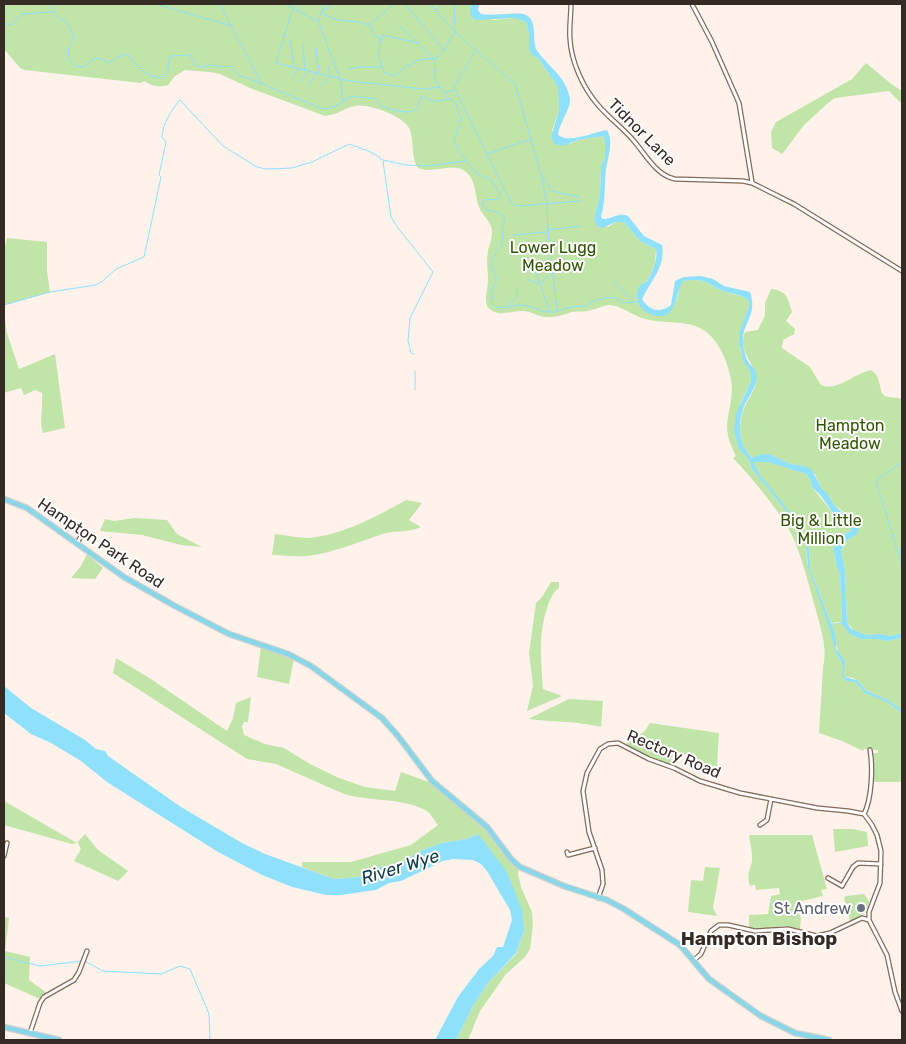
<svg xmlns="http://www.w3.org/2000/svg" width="906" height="1044" viewBox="0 0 906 1044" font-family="Rubik,sans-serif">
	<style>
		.green { fill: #c1e4a8 }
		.water { fill: #8fe0fb; fill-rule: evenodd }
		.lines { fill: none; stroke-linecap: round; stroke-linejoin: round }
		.stream { stroke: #8fe0fb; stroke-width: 1 }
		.minor-casing { stroke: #836a5b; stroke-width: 5.5 }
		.major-casing { stroke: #d3d0cf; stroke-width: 7 }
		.minor { stroke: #fff; stroke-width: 3 }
		.major { stroke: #88d7e9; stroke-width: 4.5 }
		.worship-dot { fill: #6b7280; stroke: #fff; stroke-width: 2 }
		.labels { text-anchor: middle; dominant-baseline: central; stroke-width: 4; stroke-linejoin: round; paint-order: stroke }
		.street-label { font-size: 16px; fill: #352a24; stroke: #fff }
		.park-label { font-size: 16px; fill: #315503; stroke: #fff }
		.worship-label { font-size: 16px; fill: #5b616d; stroke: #fff; text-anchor: end }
		.water-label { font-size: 18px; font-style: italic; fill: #0b3d4b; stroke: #fff }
		.quarter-label { font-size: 19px; font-weight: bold; fill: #352a24; stroke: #fff }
	</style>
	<rect width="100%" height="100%" fill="#fef2eb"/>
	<!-- green -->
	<path class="green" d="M4 4H471L470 12 493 20 514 18 526 22 529 34V49L532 55 538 58 558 87 559 110 552 131 570 144 578 140 603 136 605 142V157L601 166 600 196 594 219 608 227 616 222H624L640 241 656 249 655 263 649 278 640 287 638 302 654 315 665 314 677 300 680 285 683 281C705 277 708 285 726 292 734 295 743 295 749 301V306L743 323 740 349 750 371 751 381 740 404 739 449 749 460 752 469 791 517 795 528 806 546 807 562 831 630 835 650 843 666V678L848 681 850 680 856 683 862 690 887 702 902 713V782H871L872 753H878V750L864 749 863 751 842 741 819 733 823 667C828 647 820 626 815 607 809 586 804 565 796 544 786 518 753 479 733 458L736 456C720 425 730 420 732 390 732 376 726 359 719 347 701 315 673 326 645 319 633 316 621 305 609 305 601 306 595 310 587 311 582 312 577 311 572 312 565 314 558 317 550 317 540 318 533 312 524 311 514 310 500 317 491 310 481 303 489 288 488 278 488 270 486 261 488 252 489 244 493 238 492 230 490 220 482 215 479 207 475 196 476 180 466 172 453 161 433 175 418 168 411 159 414 141 410 130 406 117 368 103 355 106 344 108 337 115 325 116L250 88 220 74 209 72 185 70 175 76 168 85C159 88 152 86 144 81L141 83 25 70 20 68 4 49Z
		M866 63 890 83 902 91V104L889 91 835 98 828 103 804 125 783 153 782 154 772 148 771 132 776 122 852 79Z
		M7 238 47 242V271L50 292 4 305V250Z
		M771 289C787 290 788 299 792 312L786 321 795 329 794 334 783 340 782 348 810 367 821 385C838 392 854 373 871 370 883 377 877 391 885 396 890 398 897 397 902 399V633L892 636 879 634 865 635 854 631 847 622 845 570 841 551 845 542 857 534 856 521 834 505 830 498 822 489 815 474 805 466 791 464 769 454 752 458C738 445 737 421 746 404 750 396 756 389 756 379 756 362 737 354 745 332L758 330 765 315V303Z
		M4 313 7 333 19 369 55 354 65 428 43 433C39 425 43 405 42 393L35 390 24 395 21 388 4 393Z
		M753 462H769L806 474 810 479 812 487 835 516 845 521 850 526 851 531 845 534 837 544 834 555 840 575 842 622H836L831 624 810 568C809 561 810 555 809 549 807 544 795 519 791 515 780 499 757 481 753 462Z
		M406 500 422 503 409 520 421 527C409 533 396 530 383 534 358 542 333 553 307 556 295 557 284 555 272 555L275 534C286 535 298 538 309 538 343 535 377 516 406 500Z
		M134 518 167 520 177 534 202 547 181 545 142 535 100 531 105 519 114 521Z
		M87 554 103 568 95 579 71 578 81 566Z
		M551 582H559V588C552 593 550 600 547 608 538 636 541 660 543 689L562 696 527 711 533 686 529 653 536 603 542 597Z
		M836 623 843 624 851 635 861 639H878L886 641 902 638V710L888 700 867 691 861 684 854 678 844 677 843 674 845 666C838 653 834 640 832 625Z
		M261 647 294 659 289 684 257 677Z
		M116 658 151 679 227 731 233 718 236 703 251 697 248 722H244L242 726 244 735 265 744 284 748 310 764 339 778 365 787 395 791 401 772 429 782 486 827 519 870 518 874 521 887 532 912 533 926 530 949 525 957 506 974 480 1011 468 1040H456L473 1006 487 984 516 954 524 931 477 834 466 839 442 843 423 850 403 862 371 869 360 877 334 879 302 867V862H351L411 845 438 825C434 820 430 812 425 810 401 797 370 802 344 794L276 764 247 759 113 673Z
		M569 699 603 701 601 727C577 721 553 722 528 719Z
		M650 723 719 733 717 767 710 766 674 750 670 764 651 758 627 746V742L644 732Z
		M4 801 77 843 85 834 98 850 128 871 118 881 74 861 81 849 78 843 72 844 4 825Z
		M833 829H853L867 832 868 846 835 852Z
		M749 835H812L827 889 821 890 823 896 798 902 797 909 801 918 800 929 784 926 759 929 749 928V915L768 914 771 896 780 894 779 888 756 890 755 885 750 886C746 874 750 871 752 861 753 853 750 843 749 835Z
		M705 867 720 868 713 908 717 916 688 912 691 880 703 881Z
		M864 894 869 901 868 910 859 918 850 921 844 898 846 896Z
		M4 917 9 918 5 951 30 957 29 980 47 993 40 999 4 983Z"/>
	<!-- water -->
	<path class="water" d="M471 4H479L478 10 481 14C492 16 517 12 524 14 540 19 530 42 538 52 549 67 567 78 570 99 571 109 559 123 558 135 570 144 593 132 607 130 614 142 608 156 606 169 604 185 606 200 601 216L602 219C613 220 616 212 628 216L644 236 662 245C666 267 651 280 642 299 649 310 659 314 671 305L675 281 684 277 701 276 713 279 724 286 750 292C758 315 743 321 743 340 743 347 745 358 749 363 751 365 755 369 756 372 759 383 750 395 745 404 737 421 738 445 752 458L762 454H769L791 464 805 466 812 470 822 489 827 493 834 505 843 513 851 517 857 524 859 529 857 534 845 542 841 551 845 570 847 622 851 629 866 635 879 634 892 636 902 633V638L886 641 878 639H861L851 635 842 624 836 623 832 625 836 640V648C839 653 844 657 845 664 845 669 843 673 844 677L857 680 867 691 888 700 902 710V713L887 702 865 693 856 683 850 681 848 682 842 677 843 666 835 650 830 630 808 566 806 546 795 528 791 517 752 469 749 460 739 449 734 431 736 414 751 381 750 371 743 360 739 342 740 331 749 306V301C742 295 734 294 726 292 707 285 707 277 683 281 675 292 678 325 650 314 640 310 632 296 640 286 643 283 647 282 649 278 653 270 658 258 656 249L640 241 624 222H616L602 228 597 226 594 219 600 195 601 166 605 157V142L603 136 578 140 563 146 555 144 551 137 559 110 558 87 538 58 532 55 529 49V34L526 22 514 18 476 20 472 17 470 12ZM753 462H768L806 474 810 479 812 487 821 496 835 516 845 521 850 526 851 531 840 537 833 549 837 567 840 575 842 622 831 624 810 568 809 548 793 516 760 475Z
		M4 686 31 708 85 740 96 749 105 751 108 756 181 807 242 843 265 854 334 879 360 877 371 869 403 862 423 850 442 843 466 839 478 834 507 872 522 910 524 931 516 953 487 984 473 1006 456 1040H435L458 997 479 969 493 956 497 947H503L512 920 510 910 487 871 481 864 473 860 453 859 443 861 401 881 389 883 376 890 341 895H326L292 887 262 875 218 852 107 782 81 761 51 743 31 734 4 713Z"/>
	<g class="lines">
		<!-- stream -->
		<path class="stream" d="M49 4 59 18 67 22 74 38C72 42 70 45 69 49 66 60 74 69 85 66 89 64 91 60 95 58L102 59 108 63 118 57 127 54C138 65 143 76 161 78L168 71 169 58 172 56 190 55 196 65 200 67 213 65 222 67 231 66 238 75 250 79 323 109C339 108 341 100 352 97 355 96 373 98 375 99 379 101 378 102 381 105 387 109 409 115 415 110 420 107 418 100 422 96L434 102 448 99 453 100 456 104 461 119 454 141 458 150 477 174 491 180 500 194C499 203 491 198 485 200L482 204 483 207C490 213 500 210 505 219L503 227 502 245 495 254 491 264 496 276V282L491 291 493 299 491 303C499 312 511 305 521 305 532 305 541 313 552 312 558 312 565 308 571 307 577 306 582 306 587 306L591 302 608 297 615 298 624 303 639 302
			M156 4 232 26
			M220 4 261 83
			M285 4 291 7
			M290 4 293 8 276 63 349 81 424 89 441 87
			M299 4V10
			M321 4 323 9 318 21 340 79 343 102
			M334 4 321 12C340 26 356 17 372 27L373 35 381 39
			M405 4 443 49
			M454 4 455 32 515 84 541 174 547 204 548 232 557 310
			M294 9 317 21
			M436 10 443 4
			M4 23 11 25 23 14 53 12
			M370 24 394 4
			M400 26 434 59C437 65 434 69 434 75 435 83 444 91 448 98
			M290 40 294 67
			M419 43 382 35 378 55 384 72 395 76 404 68 419 60 437 58 444 50 455 32 430 4
			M303 44 305 70
			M316 49 319 73
			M328 66 331 75
			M348 69 359 67H382
			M292 78 299 69
			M300 81 309 71
			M309 84 317 73
			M321 86 329 77
			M454 87 511 203 517 206 581 201
			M445 92 452 91 475 51
			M487 154 531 139
			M383 161 391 217 398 228 433 272 410 318 408 341 411 353 414 354
			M542 175 552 191 579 197
			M548 230 580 226
			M513 235 547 232
			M543 264 535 270 550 312
			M529 280 540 284 547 276
			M614 281 634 302
			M4 305 50 292 96 285 103 281 116 269 144 257 161 177 159 175 166 142 162 137C162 125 172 109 180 100L223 146 257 167 266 169 292 168 312 162 349 144 371 152 383 160 406 165 426 166 465 161
			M508 305 517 297 518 288
			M415 390V371
			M902 462 876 481 902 566
			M899 555 902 548
			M4 957 40 966 82 961
			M86 962 103 971 161 974 180 966 190 969 209 1014 210 1040"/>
		<defs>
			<path id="minor" d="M571 4C571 15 569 27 570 39 571 61 583 88 598 105 609 118 623 128 634 141 645 154 657 176 675 179L743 181 752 183 794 204 902 271
				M692 4 712 42 739 103 752 182
				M78 530 83 533
				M77 543 85 530
				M864 814 872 825 877 835 881 851 880 883 869 912V920L887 955 895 992 902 1011
				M864 814C872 799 873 767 870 750
				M760 825 767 820 771 799
				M567 852 568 855 595 848
				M4 856 7 843
				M828 878 842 886 853 867 858 863 881 864
				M598 898 603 884 602 870 589 832 583 791 587 773 600 749 608 744 618 743 649 759 674 768 700 781 740 793 817 808 848 811 864 814
				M694 960 701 954 711 931 719 925H728L755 931 788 929 817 936 830 933 862 918 869 920
				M30 1033 40 1003 44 997 74 980 79 972 87 951"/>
			<path id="major" d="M4 499 27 508 124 577 175 606 229 634 288 654 311 666 382 718 398 736 432 781 487 827 511 859 520 867 564 886 607 900 624 909 680 945 709 979 761 1016 795 1033 829 1040
				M4 1027 59 1040"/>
		</defs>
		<!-- minor casing -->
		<use href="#minor" class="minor-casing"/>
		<!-- major casing -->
		<use href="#major" class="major-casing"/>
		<!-- minor -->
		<use href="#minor" class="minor"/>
		<!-- major -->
		<use href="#major" class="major"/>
	</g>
	<!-- markers -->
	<circle class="worship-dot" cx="861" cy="908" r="5"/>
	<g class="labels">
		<!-- street labels -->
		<g class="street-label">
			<text transform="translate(642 132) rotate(45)">Tidnor Lane</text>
			<text transform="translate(101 543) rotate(34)">Hampton Park Road</text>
			<text transform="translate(674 754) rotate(23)">Rectory Road</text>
		</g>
		<!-- park labels -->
		<g class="park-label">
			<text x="553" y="247">Lower Lugg<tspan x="553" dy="18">Meadow</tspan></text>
			<text x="850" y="425">Hampton<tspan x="850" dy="18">Meadow</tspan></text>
			<text x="821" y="520">Big &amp; Little<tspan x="821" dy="18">Million</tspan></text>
		</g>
		<!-- worship labels -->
		<g class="worship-label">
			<text x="851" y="908">St Andrew</text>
		</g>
		<!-- water labels -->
		<g class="water-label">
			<text transform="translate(400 867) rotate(-17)">River Wye</text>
		</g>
		<!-- quarter labels -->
		<g class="quarter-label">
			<text x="759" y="938">Hampton Bishop</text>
		</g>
	</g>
	<!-- border -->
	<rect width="906" height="1044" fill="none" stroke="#352a24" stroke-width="10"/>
</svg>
